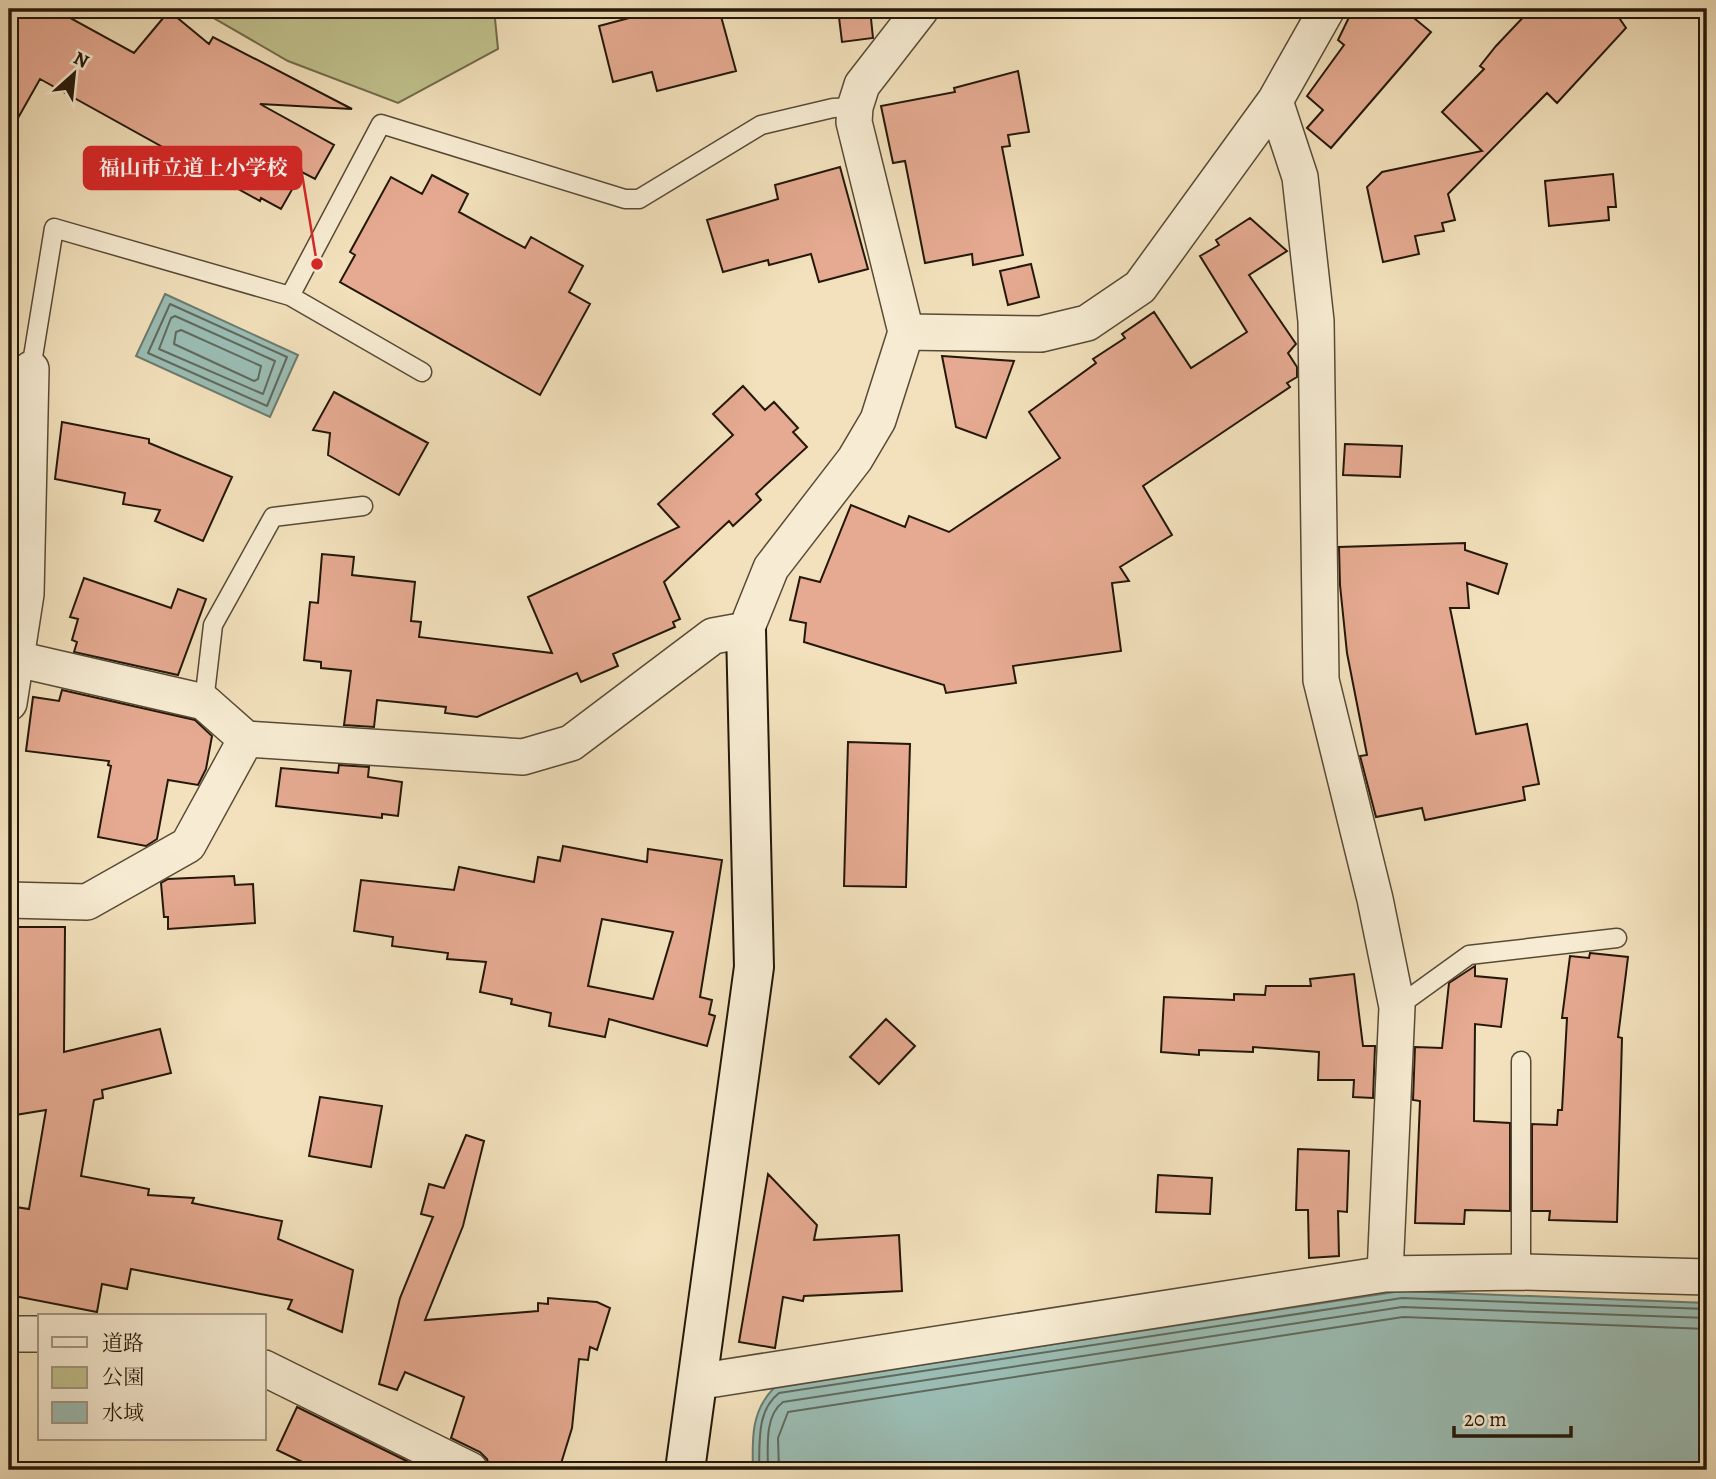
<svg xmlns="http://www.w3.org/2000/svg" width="1716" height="1479" viewBox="0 0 1716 1479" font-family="Alegreya,'Noto Serif JP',serif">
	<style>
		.green { fill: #c0c18d; stroke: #726c4b; stroke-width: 2 }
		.water { fill: #9bbdb4; stroke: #6b7b70; stroke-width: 2 }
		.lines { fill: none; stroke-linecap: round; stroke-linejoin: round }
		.shore { stroke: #606a5e; stroke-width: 2 }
		.building { fill: #e5aa91; stroke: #241809; stroke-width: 2; fill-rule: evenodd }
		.lane-casing { stroke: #584a36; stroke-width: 21 }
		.street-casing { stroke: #584a36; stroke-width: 38 }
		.secondary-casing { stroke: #241809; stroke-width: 42 }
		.lane { stroke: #f7ecd3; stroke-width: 18 }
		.street { stroke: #f7ecd3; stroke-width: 35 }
		.secondary { stroke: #f7ecd3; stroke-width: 38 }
		.leader { fill: none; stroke: #d62828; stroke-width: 2.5 }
		.callout-dot { fill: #d62828; stroke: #f7ecd3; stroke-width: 2.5 }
		.callout { fill: #d62828; stroke: #d62828; stroke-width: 2.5 }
		.callout-label { font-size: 21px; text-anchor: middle; font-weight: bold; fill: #fff }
	</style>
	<rect width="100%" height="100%" fill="#f2e1bc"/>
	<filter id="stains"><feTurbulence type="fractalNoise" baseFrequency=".00286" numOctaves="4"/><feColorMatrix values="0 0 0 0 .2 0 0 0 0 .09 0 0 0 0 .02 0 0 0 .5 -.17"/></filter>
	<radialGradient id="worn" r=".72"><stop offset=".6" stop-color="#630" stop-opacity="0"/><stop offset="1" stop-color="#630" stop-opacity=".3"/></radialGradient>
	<!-- green -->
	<path class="green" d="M198 9H494L498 49 398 103 288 61Z"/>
	<!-- water -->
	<path class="water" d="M165 294 298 355 270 417 136 356Z
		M1401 1291 1707 1303V1470H753C752 1439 751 1410 775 1387Z"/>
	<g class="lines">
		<!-- shore -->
		<path class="shore" d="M170 304 287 357 267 406 148 353Z
			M175 316 275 361 263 394 159 349 171 318Z
			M181 330 261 366 258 379 254 381 174 344 176 332Z
			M759 1470C760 1443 756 1411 779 1393L1402 1298 1707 1309
			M768 1470C768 1448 764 1416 783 1402L1402 1307 1707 1318
			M779 1470 778 1438 788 1412 1403 1317 1707 1329"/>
	</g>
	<!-- building -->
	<path class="building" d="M9 9H54L134 53 169 11 209 44 213 37 352 109 260 104 334 145 315 179 302 172 281 209 261 198 260 201 40 79 9 134Z
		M663 9H719L736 71 657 91 652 72 613 82 599 26Z
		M838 9H870L873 38 842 42Z
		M1353 9H1403L1431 32 1331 148 1307 128 1323 110 1307 96 1344 45 1338 40Z
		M1531 9H1613L1626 28 1557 103 1547 93 1448 194 1455 220 1442 223 1444 231 1415 236 1419 254 1383 262 1367 187 1382 172 1482 151 1442 112 1484 69 1480 66 1496 46Z
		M1018 71 1029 132 1008 135 1010 146 1002 147 1023 255 973 265 972 254 925 263 905 161 893 163 881 106 955 92 954 88Z
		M840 167 868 269 819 282 811 254 769 265 768 260 723 272 707 220 778 199 775 185Z
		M1613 174 1616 207H1608L1609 220 1549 226 1545 181Z
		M432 175 468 194 459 212 525 248 531 237 583 266 569 292 590 304 540 395 340 282 355 255 350 252 391 177 422 194Z
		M1250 218 1287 251 1249 275 1296 344 1288 353 1297 367V377L1287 383 1290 387 1143 486 1172 535 1120 567 1129 581 1112 583 1121 651 1013 666 1016 683 946 693 944 685 804 642 806 623 790 620 800 577 820 582 851 505 905 527 909 516 949 532 1060 458 1029 412 1096 363 1093 359 1125 338 1122 334 1154 312 1191 368 1247 332 1200 256 1219 245 1216 240Z
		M1031 264 1039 297 1008 305 1000 271Z
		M942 356 1014 361 986 438 956 427Z
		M743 386 765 410 774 402 798 428 793 432 807 447 756 494 761 500 733 526 729 521 664 582 680 619 673 622 675 627 613 654 618 666 581 682 577 673 477 717 445 713 446 707 377 700 374 727 344 725 351 671 321 668V662L304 660 310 602 318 603 322 554 354 557 352 575 415 582 411 621 421 622 419 637 552 653 528 597 679 527 658 504 733 435 713 414Z
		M334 392 428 443 399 495 328 455 330 433 313 430Z
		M62 422 149 439V443L232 477 203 541 155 521 160 510 123 504 125 493 55 479Z
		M1345 444 1402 446 1400 477 1343 475Z
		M1465 543V550L1507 564 1498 594 1467 583 1469 608H1450L1476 734 1527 724 1539 784 1523 787 1525 800 1425 820 1422 808 1376 817 1360 756 1367 755 1347 653 1340 585 1339 547Z
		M84 578 171 608 178 589 206 599 178 675 74 652 77 642 72 640 78 619 70 617Z
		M62 690 195 720 212 736 206 769 198 785 168 780 157 839 146 846 98 837 111 766 108 765 109 761 26 751 33 697 59 701Z
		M848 742 910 744 906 887 844 886Z
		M339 765 369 767 368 777 402 782 398 816 382 814V818L276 806 281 768 338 773Z
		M563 846 647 862 648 849 722 860 700 997 712 1000 709 1014 715 1016 707 1046 609 1019 605 1037 549 1026 551 1013 511 1004 512 999 480 992 486 962 447 959 448 953 392 946 393 937 354 931 361 880 454 890 459 867 534 882 538 857 560 861ZM602 919 673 932 653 999 588 986Z
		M234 876 235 885 253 884 255 923 168 929V917H164L161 883 168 879Z
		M9 927H65L64 1052 160 1029 171 1073 102 1090 103 1098 94 1100 81 1176 149 1189 148 1195 194 1198 192 1203 282 1221 278 1239 353 1270 342 1332 288 1309 292 1300 131 1269 127 1289 102 1284 97 1312 9 1295V1206L29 1209 46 1110 9 1116Z
		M1590 953 1628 957 1618 1037 1622 1038 1617 1222 1549 1220 1550 1211H1532V1124L1557 1125 1558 1110H1562L1567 1018H1562L1570 956 1589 958Z
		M1475 966V976L1507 979 1501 1027 1475 1024 1474 1121 1510 1123V1211L1465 1210 1464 1224 1415 1223 1420 1101 1413 1100 1415 1047 1442 1048 1449 983Z
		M1354 974 1363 1046H1375L1373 1098 1353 1097 1354 1080H1318L1319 1052 1253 1047V1052L1199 1050V1055L1161 1052 1164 997 1234 1000V994L1265 995 1266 986H1311L1310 979Z
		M886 1019 915 1046 879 1084 850 1057Z
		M320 1097 382 1106 371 1167 309 1156Z
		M466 1135 484 1141 463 1226 425 1320 538 1311V1303L548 1304V1298L597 1302 610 1308 597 1350 590 1347 588 1360 579 1359 572 1428 559 1470H490L487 1459 480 1452 451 1438 464 1397 405 1372 397 1390 379 1384 400 1298 433 1217 421 1214 429 1184 444 1188Z
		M1298 1149 1349 1151 1347 1212 1338 1211 1339 1256 1309 1258 1308 1210H1296Z
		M768 1174 817 1225 814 1240 899 1235 902 1291 804 1296 803 1301 783 1297 775 1348 739 1342Z
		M1158 1175 1212 1178 1210 1214 1156 1212Z
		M297 1407 425 1470H319L277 1450Z"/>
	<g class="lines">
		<defs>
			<path id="lane" d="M290 296 381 124 625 199H639L761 125 833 108 855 107
				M31 369 54 228 290 296 422 372
				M204 702 213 625 273 517 363 506
				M1397 1007 1469 955 1617 938
				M1521 1272V1061"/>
			<path id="street" d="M1275 101 1300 177 1316 321 1321 680 1375 899 1397 1007 1385 1274
				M906 332 1041 334 1087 323 1140 287 1275 101 1327 9
				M17 659 204 702 246 739
				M9 703 26 594 31 369
				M9 900 87 902 188 845 246 739 523 757 571 743 713 636 746 630 771 568 855 459 878 420 906 332 854 122 855 107 862 85 921 9
				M9 1334H40
				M264 1368 470 1470
				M696 1382 1385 1274 1521 1272 1707 1277"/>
			<path id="secondary" d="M685 1470 754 967 746 630"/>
		</defs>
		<!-- lane casing -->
		<use href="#lane" class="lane-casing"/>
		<!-- street casing -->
		<use href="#street" class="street-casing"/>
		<!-- secondary casing -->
		<use href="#secondary" class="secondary-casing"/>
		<!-- lane -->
		<use href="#lane" class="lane"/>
		<!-- street -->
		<use href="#street" class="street"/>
		<!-- secondary -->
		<use href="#secondary" class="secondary"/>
	</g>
	<!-- callouts -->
	<path class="leader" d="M317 264L301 168"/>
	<circle class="callout-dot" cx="317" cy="264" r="7"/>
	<rect class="callout" x="84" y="147" width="217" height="42" rx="7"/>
	<g class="callout-label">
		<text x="193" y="175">福山市立道上小学校</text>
	</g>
	<!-- margin -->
	<rect width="1716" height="1479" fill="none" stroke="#f2e1bc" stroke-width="35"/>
	<rect x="10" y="10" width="1695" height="1458" fill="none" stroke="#241809" stroke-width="3.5"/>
	<rect x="18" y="18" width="1681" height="1444" fill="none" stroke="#241809" stroke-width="2"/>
	<!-- legend -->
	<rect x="38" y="1314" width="228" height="126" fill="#f7ecd3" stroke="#a39782" stroke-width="2"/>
	<rect x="52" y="1337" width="35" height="10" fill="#f7ecd3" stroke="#a39782" stroke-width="2"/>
	<text x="102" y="1350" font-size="21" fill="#241809">道路</text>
	<rect x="52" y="1367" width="35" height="21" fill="#c0c18d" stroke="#a39782" stroke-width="2"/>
	<text x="102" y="1384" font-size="21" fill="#241809">公園</text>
	<rect x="52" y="1402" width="35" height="21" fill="#9bbdb4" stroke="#a39782" stroke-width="2"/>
	<text x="102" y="1420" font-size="21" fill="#241809">水域</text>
	<!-- north arrow -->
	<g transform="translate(74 74) rotate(27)" stroke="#f7ecd3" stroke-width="5" paint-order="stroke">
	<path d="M0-5L12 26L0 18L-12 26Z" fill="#241809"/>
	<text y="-10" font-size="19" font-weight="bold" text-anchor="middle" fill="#241809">N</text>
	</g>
	<!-- scale -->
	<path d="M1454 1426v10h117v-10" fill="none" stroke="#241809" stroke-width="3.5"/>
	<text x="1464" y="1426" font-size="21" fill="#241809" stroke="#f7ecd3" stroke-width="5" paint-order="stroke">20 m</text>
	<rect width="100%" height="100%" filter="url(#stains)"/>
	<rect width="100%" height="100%" fill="url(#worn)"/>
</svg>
